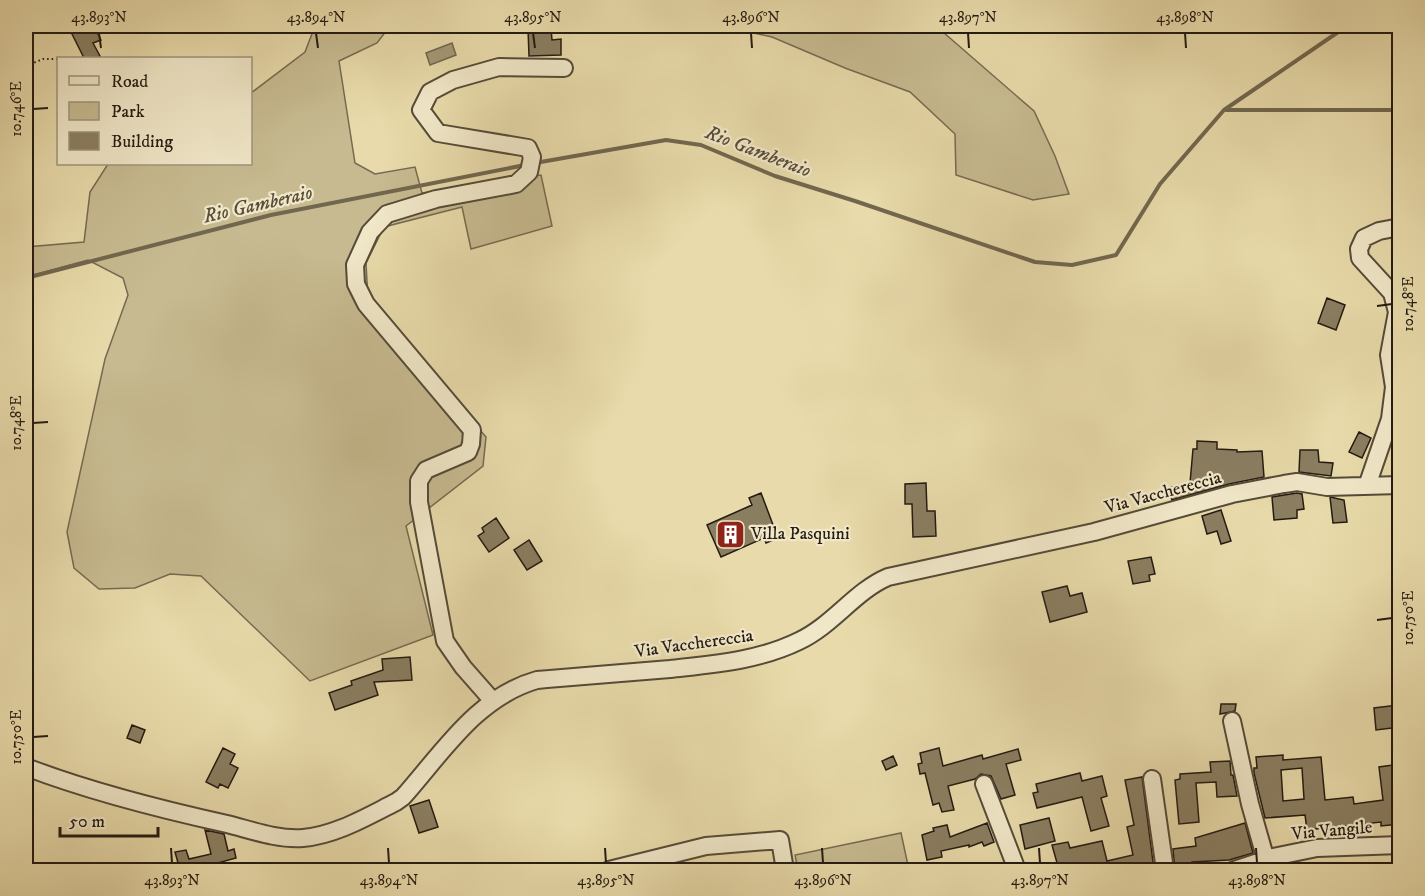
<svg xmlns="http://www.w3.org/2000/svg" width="1425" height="896" viewBox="0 0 1425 896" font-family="'IM FELL DW Pica',serif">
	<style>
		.green { fill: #c7ba90; stroke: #766a51; stroke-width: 1.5 }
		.water { fill: #a59976; stroke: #71674e; stroke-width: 1.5 }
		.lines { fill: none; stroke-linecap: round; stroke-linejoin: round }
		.stream { stroke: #71674e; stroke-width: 4 }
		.building { fill: #8a7e61; stroke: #241b12; stroke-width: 1.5; fill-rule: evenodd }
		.minor-casing { stroke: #554b38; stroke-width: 20 }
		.path { stroke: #241b12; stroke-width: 2; stroke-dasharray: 1.5 3; stroke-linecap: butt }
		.minor { stroke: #f0e7c8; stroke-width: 16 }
		.ticks { fill: none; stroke: #241b12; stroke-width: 2 }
		.labels { text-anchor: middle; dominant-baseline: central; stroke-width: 4.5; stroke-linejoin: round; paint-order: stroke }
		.street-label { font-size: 18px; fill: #241b12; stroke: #f0e7c8 }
		.poi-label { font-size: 18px; fill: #241b12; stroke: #f0e7c8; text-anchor: start }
		.water-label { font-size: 20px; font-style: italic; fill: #584d3a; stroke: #f0e7c8 }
		.neatline { fill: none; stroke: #241b12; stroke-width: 2 }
		.ticks-label { font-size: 15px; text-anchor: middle; fill: #241b12 }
	</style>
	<rect width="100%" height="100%" fill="#e8daaa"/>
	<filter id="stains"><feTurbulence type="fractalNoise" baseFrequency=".00333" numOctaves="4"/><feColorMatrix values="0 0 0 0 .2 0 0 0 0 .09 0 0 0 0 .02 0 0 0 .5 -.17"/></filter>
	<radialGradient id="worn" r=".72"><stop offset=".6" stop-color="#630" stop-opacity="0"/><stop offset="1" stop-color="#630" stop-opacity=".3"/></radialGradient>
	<!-- green -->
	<path class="green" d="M315 26H390L377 43 339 61 355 163 375 174 415 167 422 193 541 175 552 226 471 249 462 207 384 227 366 263 368 299 486 437 483 466 406 526 433 635 310 681 201 576 170 574 135 588 99 589 74 568 67 532 105 359 128 295 123 278 88 260 26 277V247L84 242 90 192 108 164H250L251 93 305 52Z
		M721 26H936L1034 111 1055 156 1069 194 1033 200 956 175 955 134 910 92 845 68 772 37Z
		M901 833 909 870H798L795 855Z"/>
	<!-- water -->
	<path class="water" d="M452 43 456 55 430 65 426 53Z"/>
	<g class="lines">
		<!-- stream -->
		<path class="stream" d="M1226 110H1400
			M535 163 666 140 701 145 775 176 855 201 1035 262 1072 265 1116 255 1160 184 1224 110 1347 26
			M26 278 271 215 525 165"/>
	</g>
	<!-- building -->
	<path class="building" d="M68 26H94L101 40 93 43 101 58H84Z
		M551 28 552 40 561 39V55L529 56 528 29Z
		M1327 298 1345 305 1336 330 1318 323Z
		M1359 432 1371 438 1362 458 1349 452Z
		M1197 441 1217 442V449L1237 450V452L1262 451 1264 477 1229 484 1172 500 1168 488 1190 483 1193 449H1197Z
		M1300 450H1318L1319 462 1333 463 1331 476 1299 472Z
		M926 483 927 511H935L936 536 913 537 912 504H905V484Z
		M761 493 778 538 766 543 764 538 721 557 707 525 752 505 749 498Z
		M1297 493 1302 494 1304 509 1297 510V518L1274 520 1272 497Z
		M1330 497 1344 500 1347 522 1333 523Z
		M1221 510 1231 541 1221 544 1217 531 1207 534 1202 516Z
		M496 518 509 538 489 552 478 536 484 532 482 528Z
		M529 540 542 561 527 570 514 550Z
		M1151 557 1155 574 1149 575 1150 581 1133 584 1128 561Z
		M1067 586 1070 596 1082 593 1087 612 1050 622 1042 592Z
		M410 657 412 680 374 682 378 695 335 710 329 693 352 685 351 681 383 670 382 659Z
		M1221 704H1236L1235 711 1220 714Z
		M1398 705 1400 727 1376 730 1374 708Z
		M132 725 145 730 140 743 127 738Z
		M223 748 235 754 230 764 238 768 228 788 220 784 218 788 206 782Z
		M939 748 943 766 982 755 983 759 1018 749 1021 760 1006 764 1015 795 1001 799 991 776 981 774 975 779 948 786 954 810 942 812 939 803 933 805 925 773 920 774 918 764 922 763 920 753Z
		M1283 755V760L1321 757 1325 800 1353 797 1354 804 1383 800 1379 767 1400 764V824L1381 826V822L1307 830 1305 815 1265 818 1254 773V768H1257L1256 757ZM1302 768 1304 799 1283 801 1281 770Z
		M893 756 897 765 886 770 882 761Z
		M1230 761 1231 775H1233L1237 796 1217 797 1216 782 1196 783 1199 822 1179 824 1175 780 1180 779V774L1211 772 1210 762Z
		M1080 773 1082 781 1102 776 1107 796 1101 798 1109 826 1091 831 1082 797 1037 808 1033 793 1038 792 1036 784Z
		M1142 777 1154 870H1059L1052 845 1068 842 1070 848 1102 841 1107 861 1133 855 1127 827 1134 825 1125 780Z
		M429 800 438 827 419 833 410 806Z
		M1049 818 1055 841 1025 849 1020 825Z
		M987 823 994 842 984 846 982 842 969 847V845L941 851 942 857 927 860 922 835 934 831 933 828 947 825 950 837Z
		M1245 823 1253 853 1229 860 1192 862 1193 870H1175L1173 849 1196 846 1195 838Z
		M205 830 224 834 228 851 234 849 236 858 214 864V866L199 870H180L175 852 186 850 189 859 211 854Z"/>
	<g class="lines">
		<defs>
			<path id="minor" d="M1367 486 1390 419 1394 387 1389 355 1397 312 1392 293 1360 258 1359 249 1364 238 1379 231 1400 227
				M492 700 463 667 445 641 419 502V481L426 470 468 452 471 444 472 430 366 304 356 284 355 265 370 232 387 214 436 199 516 184 529 172 532 157 528 148 438 133 421 110 430 92 453 80 499 67 564 68
				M1232 721 1250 804 1266 860
				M26 767C91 792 159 809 227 824 251 830 278 840 303 838 336 835 366 817 396 802L403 797C443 752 477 697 537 680 581 676 625 673 670 669 714 664 758 661 799 641 833 625 855 591 888 577L1094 532 1232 494 1284 484 1297 482 1327 487 1400 485
				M1152 779 1165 870
				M984 784 1017 870
				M609 870 706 846 780 840 785 870
				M1234 870 1273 857 1317 848 1400 845"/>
		</defs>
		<!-- minor casing -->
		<use href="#minor" class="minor-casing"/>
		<!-- path -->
		<path class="path" d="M26 66 43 59H58"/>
		<!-- minor -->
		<use href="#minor" class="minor"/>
	</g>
	<!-- ticks -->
	<path class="ticks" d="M99 33 101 48M316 33 318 48M533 33 535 48M751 33 752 48M968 33 969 48M1185 33 1186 48M33 109 48 108M1377 306 1392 304M33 423 48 422M1377 620 1392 618M33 737 48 736M171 848 172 863M388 848 389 863M605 848 606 863M822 848 823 863M1039 848 1040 863M1256 848 1257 863"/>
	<!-- icons -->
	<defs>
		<symbol id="building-square" viewBox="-11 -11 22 22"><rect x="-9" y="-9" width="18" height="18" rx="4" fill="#8f2418" stroke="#f0e7c8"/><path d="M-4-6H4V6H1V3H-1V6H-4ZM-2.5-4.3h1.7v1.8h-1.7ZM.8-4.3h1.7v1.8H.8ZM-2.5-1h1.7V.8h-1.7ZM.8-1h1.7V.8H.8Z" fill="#fff"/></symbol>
	</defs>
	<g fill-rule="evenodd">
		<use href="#building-square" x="714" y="518" width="33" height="33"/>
	</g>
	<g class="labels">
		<!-- street labels -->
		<g class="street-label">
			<text transform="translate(1163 493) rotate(-15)">Via Vacchereccia</text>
			<text transform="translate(694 644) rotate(-8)">Via Vacchereccia</text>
			<text transform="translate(1332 831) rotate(-5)">Via Vangile</text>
		</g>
		<!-- poi labels -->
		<g class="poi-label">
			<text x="751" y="534">Villa Pasquini</text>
		</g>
		<!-- water labels -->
		<g class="water-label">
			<text transform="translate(758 152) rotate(21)">Rio Gamberaio</text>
			<text transform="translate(258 205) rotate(-13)">Rio Gamberaio</text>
		</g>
	</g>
	<!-- margin -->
	<rect width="1425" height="896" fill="none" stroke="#e8daaa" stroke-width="66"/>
	<!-- legend -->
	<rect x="57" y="57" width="195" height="108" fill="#f0e7c8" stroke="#9e957f" stroke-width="1.5"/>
	<rect x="69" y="76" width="30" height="9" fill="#f0e7c8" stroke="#9e957f" stroke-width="1.5"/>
	<text x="111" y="87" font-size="18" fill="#241b12">Road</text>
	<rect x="69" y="102" width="30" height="18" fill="#c7ba90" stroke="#9e957f" stroke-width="1.5"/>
	<text x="111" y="117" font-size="18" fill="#241b12">Park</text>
	<rect x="69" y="132" width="30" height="18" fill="#8a7e61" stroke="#9e957f" stroke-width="1.5"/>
	<text x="111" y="147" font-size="18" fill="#241b12">Building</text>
	<!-- scale -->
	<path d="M60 827v9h98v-9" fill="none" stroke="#241b12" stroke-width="3"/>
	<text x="69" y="827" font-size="18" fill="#241b12" stroke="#f0e7c8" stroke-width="4.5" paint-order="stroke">50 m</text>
	<rect x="33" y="33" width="1359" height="830" class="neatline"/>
	<g class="ticks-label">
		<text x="99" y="22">43.893°N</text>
		<text x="316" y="22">43.894°N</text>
		<text x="533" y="22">43.895°N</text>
		<text x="751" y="22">43.896°N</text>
		<text x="968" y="22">43.897°N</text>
		<text x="1185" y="22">43.898°N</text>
		<text transform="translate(16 109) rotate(-90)" y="5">10.746°E</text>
		<text transform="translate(1408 304) rotate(-90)" y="5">10.748°E</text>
		<text transform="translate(16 423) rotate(-90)" y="5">10.748°E</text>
		<text transform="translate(1408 618) rotate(-90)" y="5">10.750°E</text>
		<text transform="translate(16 737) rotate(-90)" y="5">10.750°E</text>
		<text x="172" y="885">43.893°N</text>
		<text x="389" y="885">43.894°N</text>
		<text x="606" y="885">43.895°N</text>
		<text x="823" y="885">43.896°N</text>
		<text x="1040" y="885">43.897°N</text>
		<text x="1257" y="885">43.898°N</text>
	</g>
	<rect width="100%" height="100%" filter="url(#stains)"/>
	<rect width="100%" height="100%" fill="url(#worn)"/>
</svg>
